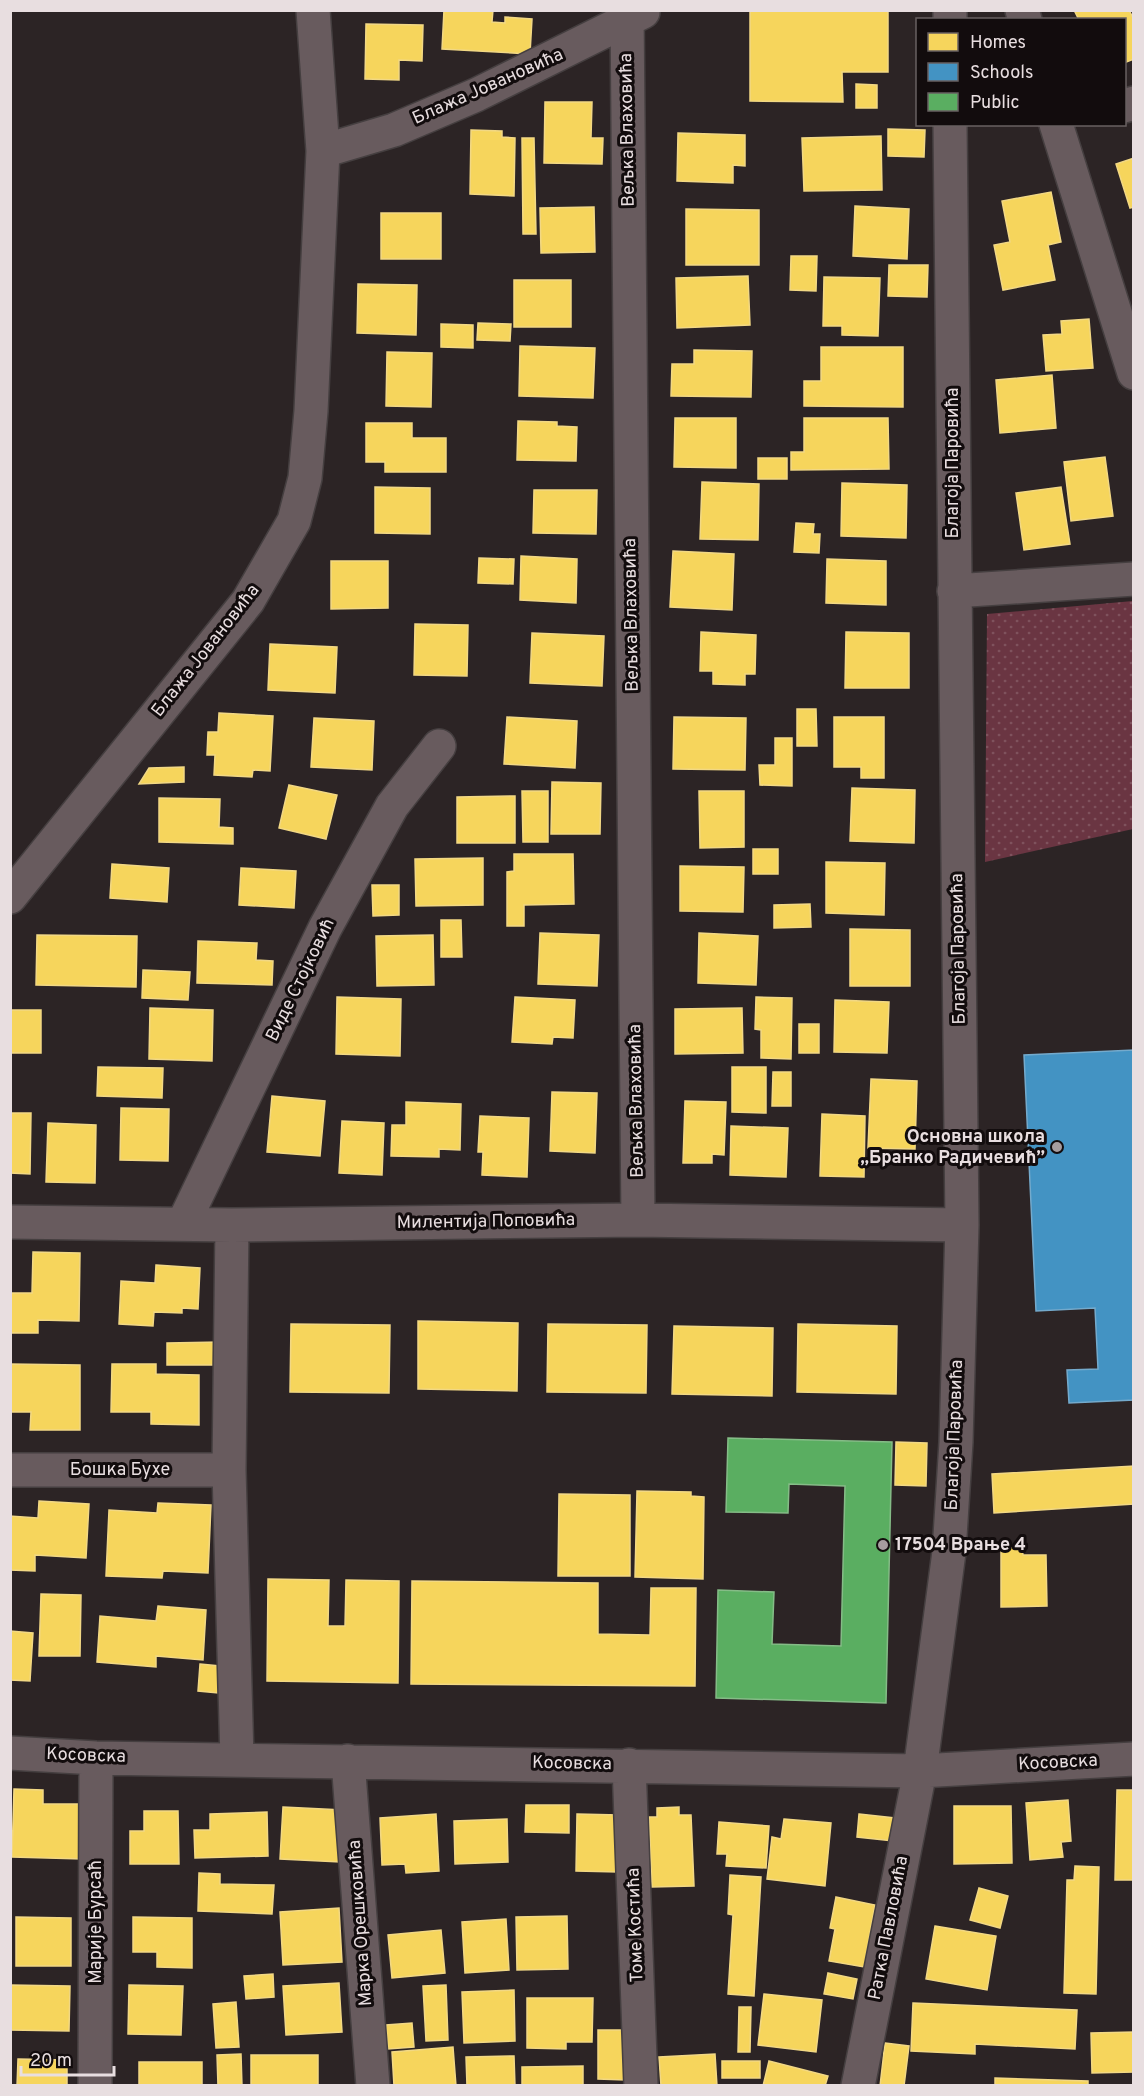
<svg xmlns="http://www.w3.org/2000/svg" width="1144" height="2096" viewBox="0 0 1144 2096" font-family="Overpass,sans-serif">
	<style>
		.park { fill: url(#park-dots) }
		.homes { fill: #f6d55c; stroke: #f2d884; stroke-width: 1.5 }
		.schools { fill: #4393c3; stroke: #74aacc; stroke-width: 1.5 }
		.public { fill: #5aae61; stroke: #85bc87; stroke-width: 1.5 }
		.lines { fill: none; stroke-linecap: round; stroke-linejoin: round }
		.minor-casing { stroke: #453f40; stroke-width: 36 }
		.minor { stroke: #685b5e; stroke-width: 33 }
		.poi-dot { fill: #a69d9f; stroke: #120c0d; stroke-width: 2 }
		.labels { text-anchor: middle; dominant-baseline: central; stroke-width: 6; stroke-linejoin: round; paint-order: stroke }
		.street-label { font-size: 18px; fill: #e8dee0; stroke: #120c0d }
		.poi-label { font-size: 18px; font-weight: bold; fill: #e8dee0; stroke: #120c0d; text-anchor: end }
	</style>
	<defs>
		<pattern id="park-dots" width="8" height="8" patternUnits="userSpaceOnUse" patternTransform="scale(1.5)"><rect width="8" height="8" fill="#6a3542"/><path d="M2 2h.1M6 6h.1" fill="none" stroke="#7f525d" stroke-width="1.8" stroke-linecap="round"/></pattern>
	</defs>
	<rect width="100%" height="100%" fill="#2c2425"/>
	<!-- park -->
	<path class="park" d="M1133 601V829L985 862 987 614Z"/>
	<!-- homes -->
	<path class="homes" d="M444 10H493L492 22 505 23V17L532 19 530 54 442 49Z
		M750 10H888V72H842L843 102 750 101Z
		M1074 10H1129L1134 20V59L1124 63V20H1079Z
		M366 24 423 25 422 61 399 60V80L365 79Z
		M856 84 877 85V108H856Z
		M545 102H592L591 138H603L602 164 544 163Z
		M888 129 925 130 924 157 888 156Z
		M471 130 502 131V137L515 138 514 196 470 194Z
		M678 133 745 135V166L733 165V183L677 181Z
		M881 136 882 190 804 191 802 138Z
		M522 138H534L536 234H523Z
		M1134 158V207L1130 208 1116 164Z
		M1051 192 1061 242 1048 245 1055 280 1003 290 994 245 1010 242 1002 201Z
		M855 206 909 209 907 259 853 256Z
		M594 207 595 252 541 253 540 208Z
		M686 209 759 210V265H686Z
		M381 213H441V259H381Z
		M791 256H817L816 291 790 290Z
		M889 265H928L927 297 888 296Z
		M748 276 750 325 677 328 676 278Z
		M824 277 880 278 878 336 842 335V326H823Z
		M514 280H571V327H514Z
		M358 284 417 285 416 335 357 333Z
		M1089 319 1093 368 1046 371 1043 335 1062 334 1061 321Z
		M478 323 511 324 510 341 477 340Z
		M441 324 473 325V348L441 347Z
		M520 346 595 348 593 398 519 396Z
		M821 347H903V407L804 406V381H821Z
		M694 350 752 351 751 397 671 396 672 364H694Z
		M387 352 432 353 431 407 386 406Z
		M1052 375 1056 428 1000 433 996 380Z
		M675 418H736V468L674 467Z
		M804 418H888L889 469 791 470V452H804Z
		M518 421 557 422V426L577 427 576 461 517 460Z
		M366 423H412V438H446V472H385V462H366Z
		M1105 457 1113 516 1071 521 1064 462Z
		M758 458H787V479H758Z
		M702 482 759 484 758 540 700 539Z
		M842 483 907 485 906 538 841 536Z
		M375 487 430 488V534L375 533Z
		M1061 487 1070 544 1024 550 1016 493Z
		M534 490H597L596 534 533 533Z
		M796 523 814 524 813 534H820L819 553 794 552Z
		M673 551 734 554 732 610 670 607Z
		M521 556 577 559 576 603 520 600Z
		M479 558 514 559 513 584 478 583Z
		M827 559 886 561V605L826 603Z
		M331 561H388V608L331 609Z
		M415 624 468 625 467 676 414 675Z
		M701 632 756 635 755 674H745V685L713 684V671H700Z
		M846 632 909 633V688H845Z
		M532 633 604 636 602 686 530 683Z
		M270 644 337 647 335 693 268 690Z
		M797 709H816L817 746H797Z
		M219 713 273 716 270 771 253 770 252 777 214 775 215 755H207L208 732H218Z
		M507 717 577 721 575 768 504 764Z
		M674 717 746 718 745 770 673 769Z
		M834 717H884V778H861V767H834Z
		M314 718 374 721 372 770 311 767Z
		M775 738H792V786L760 785 759 765H775Z
		M184 767V782L139 784 149 768Z
		M552 782 601 783 600 834H551Z
		M289 785 337 795 326 839 279 828Z
		M852 788 915 790 914 843 850 841Z
		M522 791H548V842H523Z
		M699 791H744V847L700 848Z
		M515 796V843H457V797Z
		M159 798 220 799 219 827 233 828V844L159 842Z
		M753 849H778V874H753Z
		M514 854H573L574 904 524 905V926H507V872L514 871Z
		M483 858V905L416 906 415 859Z
		M826 862 885 863 884 915 826 913Z
		M112 864 169 868 167 902 110 898Z
		M680 866 744 867 743 912 680 911Z
		M241 868 296 871 294 908 239 905Z
		M372 885H399V915L373 916Z
		M810 904 811 927 774 928V905Z
		M441 920H461L462 957H441Z
		M850 929 910 930V986H850Z
		M540 933 599 935 597 986 538 984Z
		M699 933 758 936 756 985 698 983Z
		M37 935 137 936 136 987 36 985Z
		M433 935 434 985 377 986 376 936Z
		M198 941 257 943 256 960 273 961 272 985 197 983Z
		M143 970 190 972 188 1000 142 998Z
		M337 997 401 999 400 1056 336 1054Z
		M515 997 575 1000 573 1038 553 1037 552 1044 512 1042Z
		M756 997 792 998 791 1059 761 1058V1030L755 1029Z
		M835 1000 889 1002 887 1053 834 1052Z
		M150 1008 213 1010 212 1061 149 1059Z
		M742 1008 743 1053 675 1054V1009Z
		M10 1010H41V1053H10Z
		M799 1024H819V1053H799Z
		M98 1067 163 1068 162 1098 97 1096Z
		M732 1067H766V1113L732 1112Z
		M773 1072H791V1106H772Z
		M871 1079 917 1081 915 1149 868 1148Z
		M552 1092 597 1093 595 1153 550 1151Z
		M272 1096 325 1101 320 1156 267 1152Z
		M685 1101 726 1102 724 1155 712 1154V1163H683Z
		M406 1102 461 1104 460 1150 439 1149V1157L391 1156 392 1125H406Z
		M121 1108 169 1109 168 1161 120 1160Z
		M10 1113H31L30 1174 10 1173Z
		M822 1114 865 1116 864 1177 820 1176Z
		M480 1116 529 1118 527 1177 482 1175 483 1152H478Z
		M342 1121 384 1123 382 1175 339 1173Z
		M48 1123 96 1125 95 1183 46 1182Z
		M731 1126 788 1128 786 1177 730 1175Z
		M33 1252 80 1253 79 1321 38 1320V1333H10V1293H32Z
		M156 1265 200 1268 198 1309 182 1308V1313L154 1312 153 1326 119 1324 121 1281 155 1283Z
		M418 1321 518 1323 517 1391 418 1389Z
		M291 1324 390 1325 389 1393 290 1392Z
		M548 1324 647 1325 646 1393 547 1392Z
		M798 1324 897 1326 896 1394 797 1392Z
		M674 1326 773 1328 772 1396 672 1394Z
		M220 1342V1365H167V1343Z
		M10 1364 80 1365V1430H30L31 1412H10Z
		M112 1364H156V1374L199 1375V1425L151 1424V1412H111Z
		M896 1442 927 1443 926 1486 895 1485Z
		M1134 1466V1504L994 1513 992 1474Z
		M637 1491 691 1492V1496L704 1497 703 1579 635 1577Z
		M559 1494 630 1495V1576H558Z
		M39 1501 89 1504 86 1558 35 1555V1571L10 1570V1516L38 1518Z
		M158 1503 211 1505 208 1573 163 1571 162 1578 106 1576 109 1510 157 1513Z
		M1001 1547H1022L1023 1555H1046L1047 1606 1001 1607Z
		M268 1579 329 1580 328 1626H345L346 1580 399 1581 398 1683 267 1681Z
		M412 1581 598 1583V1634L650 1635 651 1588H696L695 1686 411 1684Z
		M41 1594 81 1595 80 1656H39Z
		M158 1606 206 1610 203 1660 156 1656V1667L97 1662 100 1616 156 1621Z
		M10 1631 33 1633 30 1681 10 1680Z
		M200 1664 220 1666 218 1693 198 1691Z
		M14 1789 43 1790V1804H83L82 1859 12 1857Z
		M1117 1790H1134V1880H1115Z
		M1068 1800 1071 1841 1061 1842 1063 1857 1030 1860 1026 1803Z
		M526 1805H569V1833L525 1832Z
		M954 1806H1011L1012 1863 954 1864Z
		M283 1807 343 1810 340 1862 280 1859Z
		M679 1807V1815H691L694 1886 652 1887 649 1817H657V1808Z
		M144 1811H178L179 1864H130V1831H144Z
		M267 1812 268 1856 195 1858 194 1830H210V1814Z
		M436 1814 439 1871 406 1873 405 1864 382 1865 380 1818Z
		M577 1814 619 1815 618 1872 576 1871Z
		M859 1814 895 1818 893 1841 857 1837Z
		M507 1819 508 1862 455 1864 454 1821Z
		M784 1819 831 1823 825 1886 767 1879 772 1837 781 1839Z
		M719 1822 769 1826 766 1868 726 1866 727 1854H717Z
		M1075 1866 1099 1867 1096 1994 1064 1993 1067 1880H1074Z
		M199 1873 220 1874V1884L274 1885 272 1914 198 1911Z
		M730 1875 761 1877 754 1996 728 1994 733 1915 728 1914Z
		M979 1888 1008 1896 1000 1928 970 1920Z
		M836 1897 875 1905 864 1967 829 1961 835 1929 830 1928Z
		M339 1908 342 1962 283 1965 280 1912Z
		M567 1916 568 1969 517 1970 516 1917Z
		M16 1917 71 1918V1966H16Z
		M133 1917 192 1918V1968L157 1967V1952H133Z
		M506 1919 509 1970 465 1973 462 1922Z
		M935 1926 996 1936 987 1990 926 1979Z
		M441 1930 445 1973 392 1978 388 1935Z
		M828 1973 857 1979 853 1999 824 1994Z
		M273 1974 274 1997 246 1999 244 1976Z
		M339 1983 342 2032 286 2035 283 1986Z
		M10 1985 70 1986 69 2031 10 2030Z
		M129 1985 183 1986 181 2035 128 2034Z
		M446 1985 448 2040 426 2041 423 1986Z
		M514 1990 515 2041 464 2043 462 1992Z
		M764 1994 822 2000 816 2052 758 2045Z
		M527 1998H593L592 2042H566V2049L527 2048Z
		M236 2002 239 2047 216 2048 213 2004Z
		M913 2003 1077 2010 1075 2049 975 2044V2054L911 2051Z
		M739 2007H751L750 2052H738Z
		M412 2023 414 2047 388 2049 386 2025Z
		M598 2030H624L625 2080 598 2079Z
		M1134 2032V2072L1092 2073 1091 2033Z
		M885 2043 909 2046 904 2086H880Z
		M453 2047 456 2086H394L392 2052Z
		M241 2054 242 2086H218L217 2055Z
		M715 2054 717 2086H661L659 2057Z
		M251 2055H318V2086H251Z
		M514 2056 515 2086H467L466 2057Z
		M18 2059 67 2060V2086H17Z
		M722 2061H760V2078H722Z
		M769 2061 828 2076 825 2086H763Z
		M139 2062H202V2086H139Z
		M583 2066V2086H522V2067Z
		M995 2078 1088 2081V2086H995Z"/>
	<!-- schools -->
	<path class="schools" d="M1134 1050V1400L1069 1403 1067 1370 1098 1369 1095 1308 1036 1311 1024 1055Z"/>
	<!-- public -->
	<path class="public" d="M728 1438 892 1442 886 1703 716 1698 718 1590 774 1592 772 1644 841 1646 845 1486 789 1484 788 1513 726 1512Z"/>
	<g class="lines">
		<defs>
			<path id="minor" d="M627 10 638 1220
				M950 10V20
				M1022 10 1025 20
				M1124 106 1134 103
				M1056 124 1134 373
				M323 151 394 130 476 95 643 12
				M954 591 1134 579
				M10 897 248 601 294 521 305 478 311 411 323 151 313 10
				M10 1222 232 1225 638 1220 962 1225
				M183 1224 325 928 392 806 439 746
				M232 1225 229 1470 237 1759
				M10 1470H229
				M10 1753 96 1758 920 1771 1134 1759
				M348 1761 373 2086
				M629 1765 641 2086
				M95 2086 96 1758
				M858 2086 920 1771 949 1552 956 1442 962 1225 950 124"/>
		</defs>
		<!-- minor casing -->
		<use href="#minor" class="minor-casing"/>
		<!-- minor -->
		<use href="#minor" class="minor"/>
	</g>
	<!-- markers -->
	<g class="poi-dot">
		<circle cx="1057" cy="1147" r="6"/>
		<circle cx="883" cy="1545" r="6"/>
	</g>
	<g class="labels">
		<!-- street labels -->
		<g class="street-label">
			<text transform="translate(488 87) rotate(-24)">Блажа Јовановића</text>
			<text transform="translate(628 130) rotate(-91)">Вељка Влаховића</text>
			<text transform="translate(953 463) rotate(-90)">Благоја Паровића</text>
			<text transform="translate(632 615) rotate(-91)">Вељка Влаховића</text>
			<text transform="translate(206 651) rotate(-52)">Блажа Јовановића</text>
			<text transform="translate(959 949) rotate(-91)">Благоја Паровића</text>
			<text transform="translate(301 980) rotate(-64)">Виде Стојковић</text>
			<text transform="translate(637 1101) rotate(-91)">Вељка Влаховића</text>
			<text transform="translate(486 1222) rotate(-1)">Милентија Поповића</text>
			<text transform="translate(955 1435) rotate(-88)">Благоја Паровића</text>
			<text x="120" y="1470">Бошка Бухе</text>
			<text transform="translate(86 1756) rotate(2)">Косовска</text>
			<text transform="translate(1058 1763) rotate(-3)">Косовска</text>
			<text transform="translate(572 1764) rotate(1)">Косовска</text>
			<text transform="translate(96 1922) rotate(-90)">Марије Бурсаћ</text>
			<text transform="translate(361 1923) rotate(-94)">Марка Орешковића</text>
			<text transform="translate(636 1925) rotate(-92)">Томе Костића</text>
			<text transform="translate(889 1928) rotate(-79)">Ратка Павловића</text>
		</g>
		<!-- poi labels -->
		<g class="poi-label">
			<text x="1045" y="1137">Основна школа<tspan x="1045" dy="21">„Бранко Радичевић”</tspan></text>
			<text x="895" y="1545" text-anchor="start">17504 Врање 4</text>
		</g>
	</g>
	<!-- border -->
	<rect width="1144" height="2096" fill="none" stroke="#e8dee0" stroke-width="24"/>
	<!-- legend -->
	<rect x="916" y="18" width="210" height="108" fill="#120c0d" stroke="#686061" stroke-width="1.5"/>
	<rect x="928" y="33" width="30" height="18" fill="#f6d55c" stroke="#686061" stroke-width="1.5"/>
	<text x="970" y="48" font-size="18" fill="#e8dee0">Homes</text>
	<rect x="928" y="63" width="30" height="18" fill="#4393c3" stroke="#686061" stroke-width="1.5"/>
	<text x="970" y="78" font-size="18" fill="#e8dee0">Schools</text>
	<rect x="928" y="93" width="30" height="18" fill="#5aae61" stroke="#686061" stroke-width="1.5"/>
	<text x="970" y="108" font-size="18" fill="#e8dee0">Public</text>
	<!-- scale -->
	<path d="M21 2066v9h93v-9" fill="none" stroke="#e8dee0" stroke-width="3"/>
	<text x="30" y="2066" font-size="18" fill="#e8dee0" stroke="#120c0d" stroke-width="4.5" paint-order="stroke">20 m</text>
</svg>
